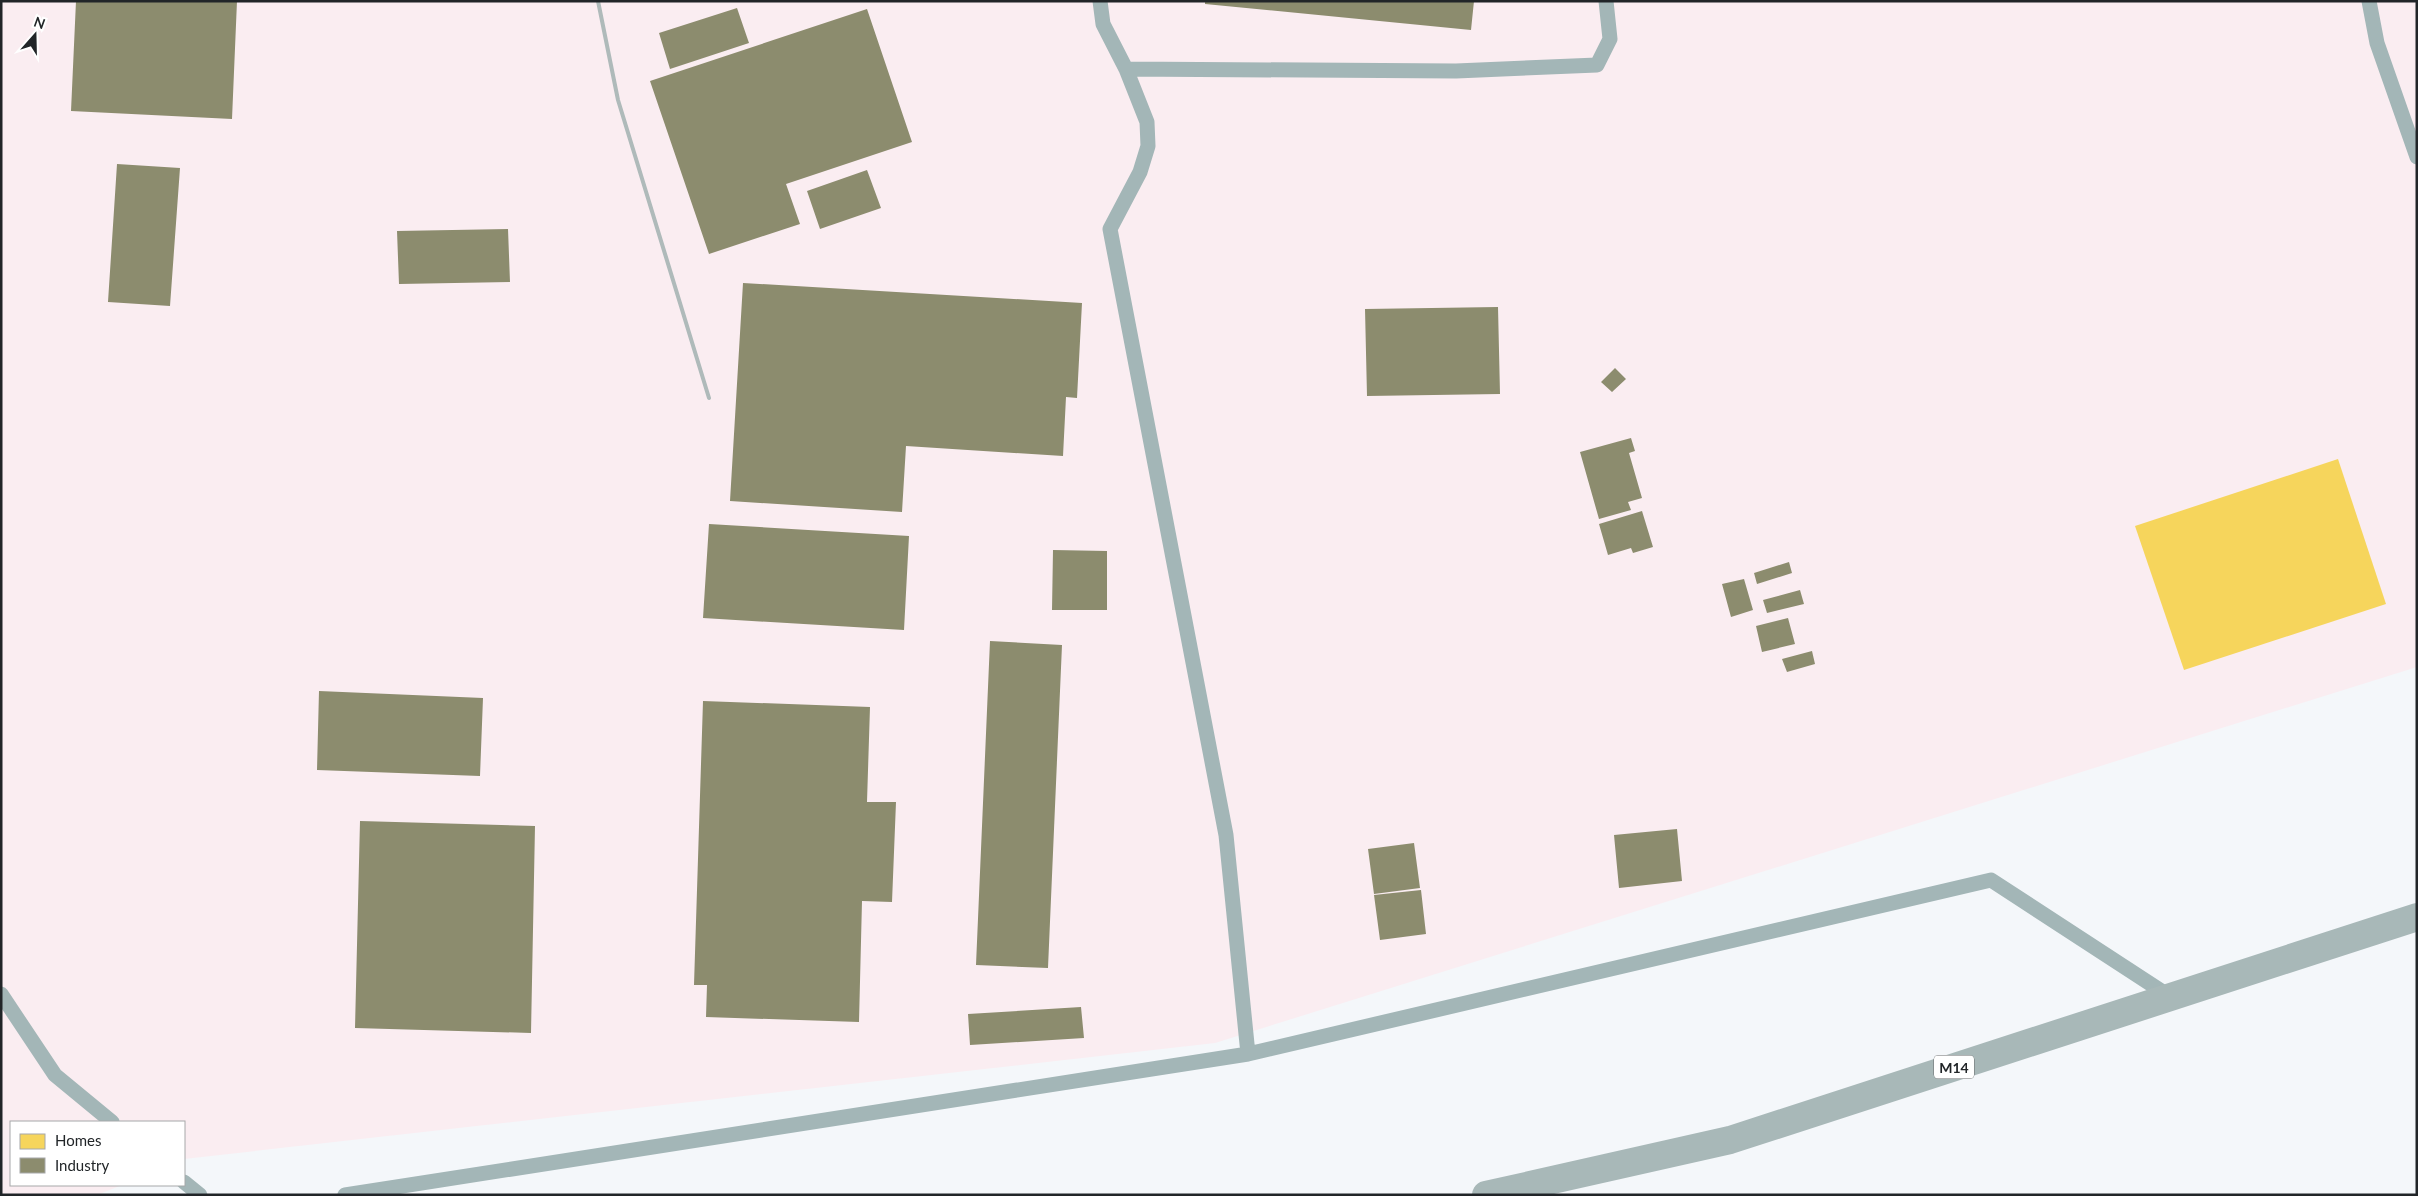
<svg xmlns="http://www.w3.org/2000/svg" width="2418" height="1196" viewBox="0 0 2418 1196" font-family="Lato,sans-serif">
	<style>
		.industrial { fill: #faedf1 }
		.homes { fill: #f6d55c }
		.industry { fill: #8c8c6e }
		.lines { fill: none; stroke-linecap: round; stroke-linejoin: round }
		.service { stroke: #a3b6b7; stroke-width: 15 }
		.trunk { stroke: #a8b8b8; stroke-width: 28 }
		.rail { stroke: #afbaba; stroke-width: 4 }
		.labels { text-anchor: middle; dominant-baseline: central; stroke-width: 5; stroke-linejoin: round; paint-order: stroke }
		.shield { fill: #fff; stroke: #646668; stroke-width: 1 }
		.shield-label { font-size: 14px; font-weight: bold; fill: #212528 }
	</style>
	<rect width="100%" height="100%" fill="#f4f7fa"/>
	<!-- industrial -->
	<path class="industrial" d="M1 1H2417V667L1215 1043 184 1159V1122H11V1185H122L97 1195H1Z"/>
	<!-- homes -->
	<path class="homes" d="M2338 459 2386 604 2184 670 2135 526Z"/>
	<!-- industry -->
	<path class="industry" d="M76 1H237L232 119 71 111Z
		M1205 1H1474L1471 30 1205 4Z
		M737 8 749 43 670 69 659 33Z
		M867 9 912 142 786 184 800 224 709 254 650 81Z
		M117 164 180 168 170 306 108 302Z
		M867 170 881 208 820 229 807 191Z
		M508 229 510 282 399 284 397 231Z
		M743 283 1082 303 1077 398 1066 397 1063 456 906 446 902 512 730 501Z
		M1498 307 1500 394 1367 396 1365 309Z
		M1615 368 1626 379 1612 392 1601 382Z
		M1631 438 1635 451 1629 453 1642 498 1628 502 1631 510 1599 519 1580 452Z
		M1642 511 1653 547 1633 553 1631 548 1608 555 1599 524Z
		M709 524 909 536 904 630 703 618Z
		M1053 550 1107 551V610H1052Z
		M1789 562 1792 573 1757 584 1754 573Z
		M1744 579 1753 610 1731 617 1722 584Z
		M1800 590 1804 604 1767 613 1763 600Z
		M1788 618 1795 644 1762 652 1756 626Z
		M990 641 1062 645 1048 968 976 965Z
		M1812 651 1815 664 1787 672 1782 659Z
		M319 691 483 698 480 776 317 770Z
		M703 701 870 707 867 802H896L892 902 862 901 859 1022 706 1017 707 985H694Z
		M360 821 535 826 531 1033 355 1028Z
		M1677 829 1682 881 1619 888 1614 835Z
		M1414 843 1420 888 1374 894 1368 849Z
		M1421 890 1426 934 1380 940 1374 895Z
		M1081 1007 1084 1038 970 1045 968 1014Z"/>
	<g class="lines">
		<!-- service -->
		<path class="service" d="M1100 1 1103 24 1126 69 1147 122 1148 146 1140 172 1110 229 1226 835 1248 1054
			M2369 1 2377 43 2417 157
			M1126 69 1456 71 1597 65 1610 39 1606 1
			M1 994 55 1075 112 1122
			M184 1182 200 1195
			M345 1195 1248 1054 1991 880 2169 996"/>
		<!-- trunk -->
		<path class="trunk" d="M1486 1195 1730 1140 2417 917"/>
		<!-- rail -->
		<path class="rail" d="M598 1 618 100 709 398"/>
	</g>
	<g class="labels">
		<!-- shield labels -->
		<rect class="shield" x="1934" y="1055.5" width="40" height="23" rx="4"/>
		<g class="shield-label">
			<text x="1954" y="1067">M14</text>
		</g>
	</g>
	<!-- border -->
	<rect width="2418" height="1196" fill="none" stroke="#212528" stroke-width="5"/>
	<!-- legend -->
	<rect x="10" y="1121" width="175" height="65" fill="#ffffff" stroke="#a6a8a9"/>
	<rect x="20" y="1134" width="25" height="15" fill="#f6d55c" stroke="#a6a8a9"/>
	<text x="55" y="1146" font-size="15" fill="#212528">Homes</text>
	<rect x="20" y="1158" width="25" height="15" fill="#8c8c6e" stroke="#a6a8a9"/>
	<text x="55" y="1171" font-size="15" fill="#212528">Industry</text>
	<!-- north arrow -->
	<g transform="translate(35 35) rotate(20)" stroke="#ffffff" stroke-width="4" paint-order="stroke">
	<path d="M0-4L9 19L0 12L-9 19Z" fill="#212528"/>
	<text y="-8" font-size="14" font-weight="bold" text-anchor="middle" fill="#212528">N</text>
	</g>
</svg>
